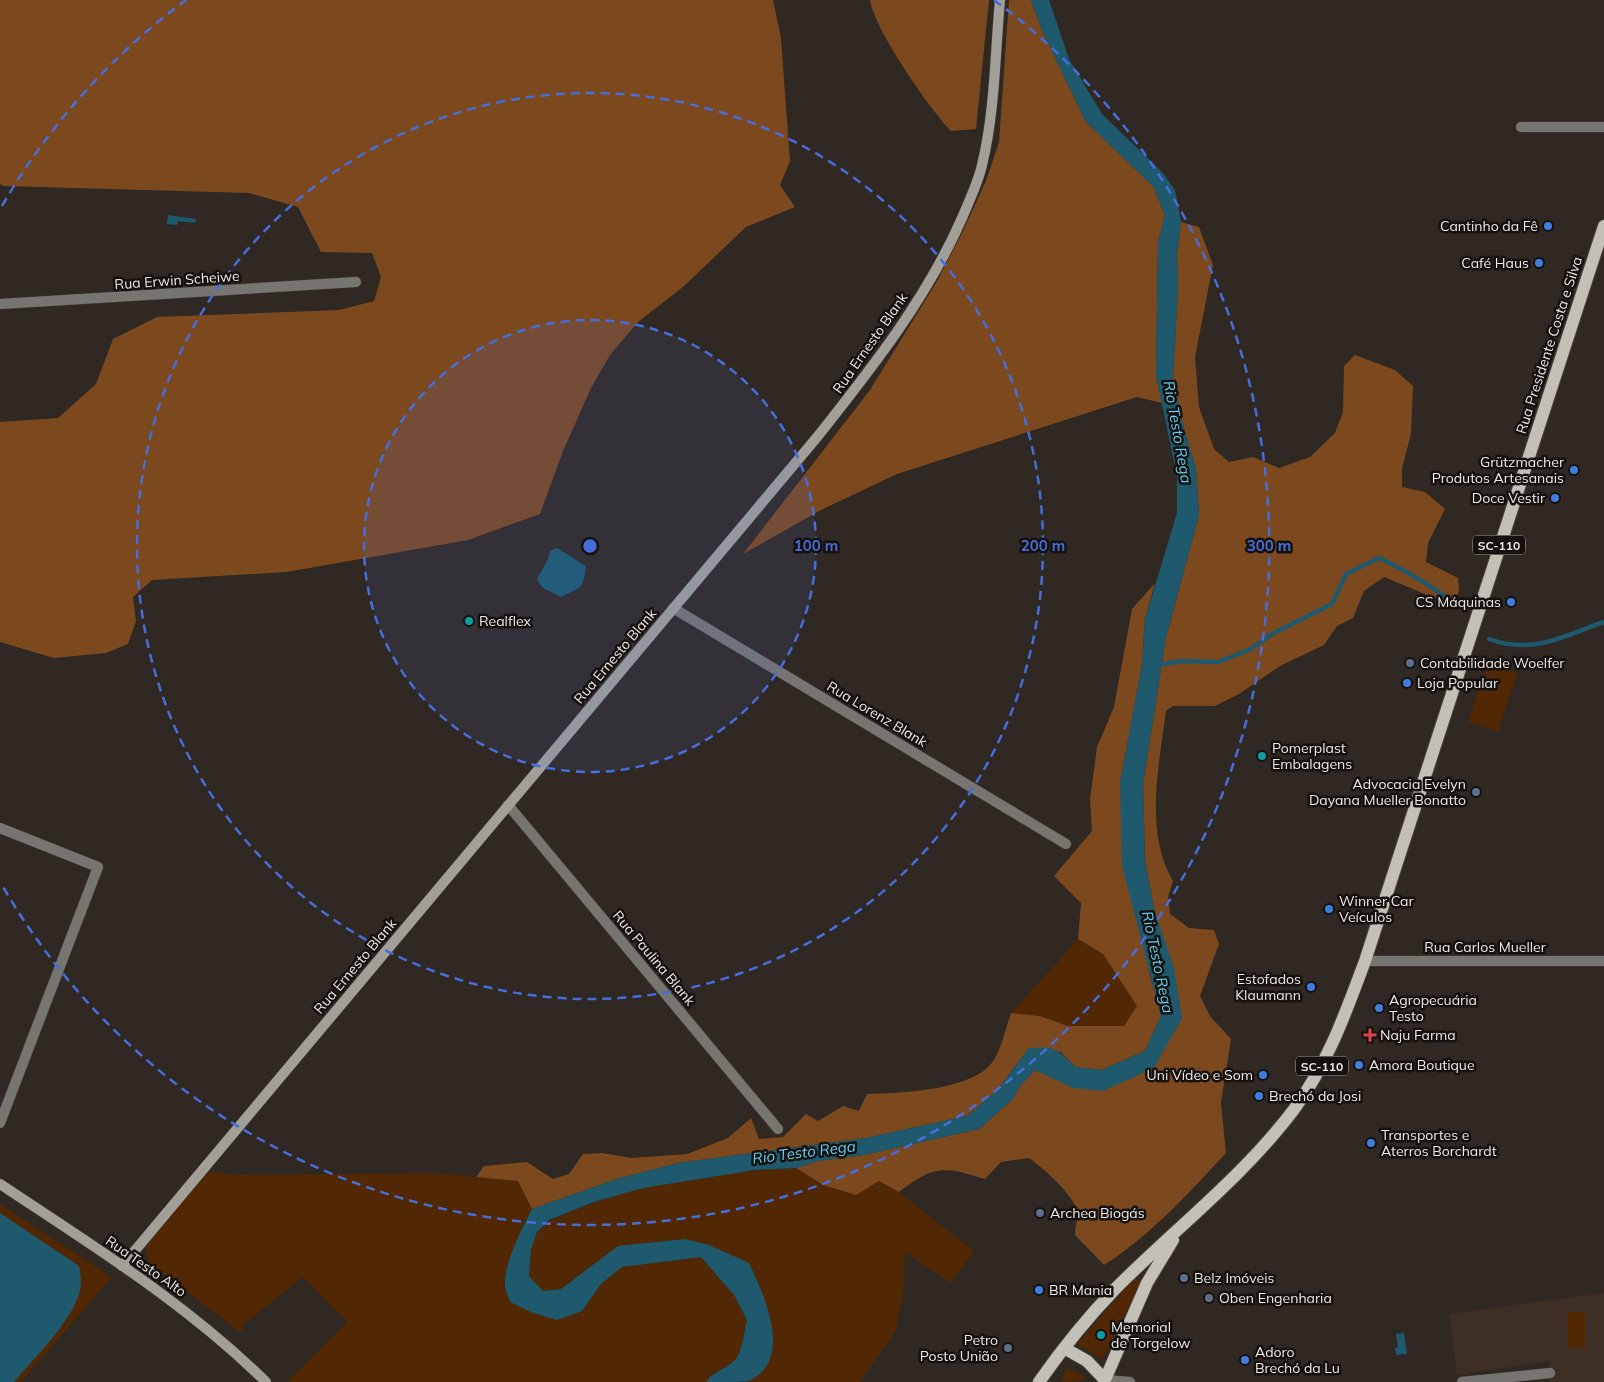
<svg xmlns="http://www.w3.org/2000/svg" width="1604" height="1382" viewBox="0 0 1604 1382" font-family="Mulish,sans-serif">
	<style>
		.built { fill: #3d2f26 }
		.green { fill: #512803 }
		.forest { fill: #7c481e }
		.water { fill: #1e596d }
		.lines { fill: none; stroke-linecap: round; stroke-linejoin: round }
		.stream { stroke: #1e596d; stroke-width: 4.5 }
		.street-casing { stroke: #4b433d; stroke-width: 11 }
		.secondary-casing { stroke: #4b433d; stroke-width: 11 }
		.primary-casing { stroke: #4b433d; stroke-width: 14 }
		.street { stroke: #767570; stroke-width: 10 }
		.secondary { stroke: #a19f98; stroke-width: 10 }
		.primary { stroke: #c3c0b7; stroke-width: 12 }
		.ring { fill: none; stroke: #476dda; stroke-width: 2.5; stroke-dasharray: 9 6 }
		.shop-dot { fill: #3f7fe0; stroke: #15110f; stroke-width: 2 }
		.culture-dot { fill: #0f9aa8; stroke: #15110f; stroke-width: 2 }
		.service-dot { fill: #5c6f8a; stroke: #15110f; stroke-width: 2 }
		.health-dot { fill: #e0444e; stroke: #15110f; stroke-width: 2 }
		.labels { text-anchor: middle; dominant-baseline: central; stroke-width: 5; stroke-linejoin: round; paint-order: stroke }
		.shield { fill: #15110f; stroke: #ada8a4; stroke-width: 1 }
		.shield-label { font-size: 12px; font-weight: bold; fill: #eee8e4 }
		.poi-label { font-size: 14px; fill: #eee8e4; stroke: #15110f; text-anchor: start }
		.street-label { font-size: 14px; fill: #eee8e4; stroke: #15110f }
		.water-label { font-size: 15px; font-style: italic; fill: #60d0f6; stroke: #15110f }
		.centre { fill: #476dda; stroke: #15110f; stroke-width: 2.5 }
		.ring-label { font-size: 15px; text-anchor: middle; font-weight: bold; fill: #476dda; stroke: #15110f; stroke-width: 5; stroke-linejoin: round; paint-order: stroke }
	</style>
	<rect width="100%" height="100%" fill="#302822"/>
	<!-- built -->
	<path class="built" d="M1604 1293V1382H1550L1549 1361 1457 1375 1449 1314Z"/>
	<!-- green -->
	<path class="green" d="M1487 664 1517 673 1498 732 1468 722Z
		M1078 939 1103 954 1137 1006 1124 1026H1068L1040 1016 1011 1013Z
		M796 1168 823 1185 879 1181 899 1192 974 1251 951 1283 905 1252 903 1297 895 1332 860 1382H748L765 1368 772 1350 709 1245 582 1273 561 1289 543 1291 529 1276C530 1261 529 1244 538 1232 546 1220 560 1216 573 1211 643 1182 721 1172 796 1168Z
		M208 1172 238 1175 437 1173 518 1181 532 1209 523 1225 505 1287 582 1311 601 1284 622 1267 701 1257 734 1295 747 1320C744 1332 743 1352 734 1361 724 1370 715 1370 706 1382H287L347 1322 303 1277 244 1324 241 1333 151 1264C145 1255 145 1248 150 1239Z
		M0 1204 112 1277 21 1382H0Z
		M1135 1278 1141 1282 1102 1360 1094 1353 1077 1344Z
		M1567 1312H1586V1347L1568 1348Z
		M1066 1368 1080 1373 1086 1380 1062 1382Z"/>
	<!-- forest -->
	<path class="forest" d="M0 0H773L781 38 790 161 780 185 795 207 746 227 683 287 638 322 610 355 591 388 563 451 540 514 468 540 287 572 152 580 133 597 136 621 128 644 106 653 54 658 0 642V422L58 418 96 384 113 339 157 317 339 310 374 301 381 277 372 253 321 252 298 207 249 193 3 186 0 184Z
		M870 0H989L976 129 951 131C929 108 874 29 870 0Z
		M1009 0H1031L1041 28 1086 122 1153 186 1165 215 1158 242 1156 376 1162 403 1137 397 897 474 821 510 743 554 870 390 936 283 963 231 986 181 999 142Z
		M1181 222 1199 227 1213 265 1195 357 1199 407 1214 449 1229 462 1253 457 1279 468 1310 457 1335 433 1343 412 1344 366 1355 355 1395 370 1413 386 1411 434 1402 468V487L1425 492 1445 509 1428 543 1426 562 1458 578 1459 591 1454 606 1384 577 1364 591 1353 618 1337 626 1324 645 1280 666 1239 694 1215 706H1173L1166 711C1159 766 1144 832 1173 881L1168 897 1170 914 1189 928 1214 930 1219 944 1200 996 1210 1016 1231 1039 1221 1103 1226 1153C1189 1193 1150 1236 1104 1265L1075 1235C1075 1228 1078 1218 1077 1211 1073 1194 1043 1168 1029 1158L1001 1162 985 1179C944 1166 934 1165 899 1192L879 1181 856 1195 823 1185 796 1168 818 1161 864 1155 979 1129 1013 1099 1020 1086 1035 1070 1103 1091 1182 1018 1154 909 1145 861 1143 784 1166 637 1199 515 1196 469 1184 429 1173 378 1178 287 1177 254Z
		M1155 583 1145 619 1142 665 1120 783 1149 971 1161 1016 1145 1051 1101 1070 1075 1067 1061 1052 1028 1049 997 1091 967 1116 866 1138 678 1163 617 1179 532 1209 518 1181 476 1177 484 1166 527 1162 553 1179 569 1174 583 1154 602 1153 632 1158 687 1154 728 1138 751 1118 759 1139 783 1137 806 1114 818 1121 843 1106 859 1111 867 1094C899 1093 965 1091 989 1066 1000 1056 1006 1027 1011 1013L1040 1016 1068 1026H1124L1137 1006 1103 954 1078 939 1081 903 1054 876 1092 831 1090 799 1097 747 1114 707 1132 609Z"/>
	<!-- water -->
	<path class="water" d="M1031 0H1049L1069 59 1102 114 1162 172 1175 190 1181 222 1177 254 1178 287 1173 378 1184 429 1196 469 1199 515 1166 637 1143 784 1145 861 1154 909 1174 968 1182 1018 1154 1068 1103 1091 1073 1088 1035 1070 1020 1086 1013 1099 979 1129 864 1155 818 1161 796 1168 755 1170 643 1188 594 1202 549 1220 537 1232 531 1249 529 1276 543 1291 561 1289 618 1246 685 1239 709 1245 749 1263C764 1295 795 1361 748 1381 741 1382 716 1382 706 1382 715 1370 724 1370 734 1361 743 1352 744 1332 747 1320L734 1295 701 1257 622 1267 601 1284 582 1311 557 1320 533 1313 510 1302C509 1298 506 1292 505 1287 503 1265 522 1228 532 1209L617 1179 678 1163 866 1138 967 1116 997 1091 1028 1049C1053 1045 1058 1049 1075 1067L1101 1070 1145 1051 1161 1016 1122 866 1120 783 1142 665 1145 619 1177 513V476L1156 376 1158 242 1165 215 1153 186 1086 122 1041 28Z
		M168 215 196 219 195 223 178 221 177 225 167 224Z
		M557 548 586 566C583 590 581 587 561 597L543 588 537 580C541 569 549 562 550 551Z
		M0 1213 79 1266C81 1275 82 1285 79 1294 69 1325 35 1357 14 1382H0Z
		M1404 1333 1407 1354 1396 1355 1395 1348 1398 1347 1396 1334Z"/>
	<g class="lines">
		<!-- stream -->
		<path class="stream" d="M1489 639C1533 655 1563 636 1604 622
			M1157 665 1183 661 1218 662 1249 650 1274 633 1332 604 1346 574 1379 558C1408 571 1434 588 1460 607"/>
		<defs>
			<path id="street" d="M1521 127H1604
				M0 304 356 282
				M673 608 1066 844
				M508 805 778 1129
				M0 828 98 867 0 1123
				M1365 961H1604
				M1106 1382 1105 1380 1130 1382
				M1462 1382 1550 1373"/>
			<path id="secondary" d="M0 1184C93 1246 186 1303 266 1382
				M122 1266 818 436C872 368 927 298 962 218 969 201 978 183 982 165 995 112 995 54 1000 0"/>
			<path id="primary" d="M1064 1348 1087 1361 1105 1380
				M1039 1382C1062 1349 1088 1317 1116 1288 1176 1228 1245 1175 1295 1108 1328 1063 1346 1012 1365 961L1604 226
				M1104 1382 1147 1283 1173 1240"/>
		</defs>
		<!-- street casing -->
		<use href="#street" class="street-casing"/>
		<!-- secondary casing -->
		<use href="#secondary" class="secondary-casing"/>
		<!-- primary casing -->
		<use href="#primary" class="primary-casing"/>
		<!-- street -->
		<use href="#street" class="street"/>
		<!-- secondary -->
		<use href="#secondary" class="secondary"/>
		<!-- primary -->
		<use href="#primary" class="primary"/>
	</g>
	<!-- distance rings -->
	<circle cx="590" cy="546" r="226" fill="#476dda" fill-opacity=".12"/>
	<g class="ring">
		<circle cx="590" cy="546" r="226"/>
		<circle cx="590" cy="546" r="453"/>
		<path d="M2 206A679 679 0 0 1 186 0M994 0A679 679 0 1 1 2 885"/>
	</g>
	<!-- markers -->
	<g class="shop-dot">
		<circle cx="1548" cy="226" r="5"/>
		<circle cx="1539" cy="263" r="5"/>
		<circle cx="1574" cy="470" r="5"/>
		<circle cx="1555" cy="498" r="5"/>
		<circle cx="1511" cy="602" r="5"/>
		<circle cx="1407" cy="683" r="5"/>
		<circle cx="1329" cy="909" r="5"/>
		<circle cx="1311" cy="987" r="5"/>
		<circle cx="1379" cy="1008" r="5"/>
		<circle cx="1359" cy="1065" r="5"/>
		<circle cx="1263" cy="1075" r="5"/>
		<circle cx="1259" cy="1096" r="5"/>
		<circle cx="1371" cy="1143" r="5"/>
		<circle cx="1039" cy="1290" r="5"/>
		<circle cx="1245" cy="1360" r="5"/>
	</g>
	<g class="culture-dot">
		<circle cx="469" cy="621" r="5"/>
		<circle cx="1262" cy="756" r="5"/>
		<circle cx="1101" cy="1335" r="5"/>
	</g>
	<g class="service-dot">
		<circle cx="1410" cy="663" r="5"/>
		<circle cx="1476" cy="792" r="5"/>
		<circle cx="1040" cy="1213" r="5"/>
		<circle cx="1184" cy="1278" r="5"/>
		<circle cx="1209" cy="1298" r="5"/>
		<circle cx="1008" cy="1348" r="5"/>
	</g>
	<path class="health-dot" d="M1367.5 1027.5h5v5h5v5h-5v5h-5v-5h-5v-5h5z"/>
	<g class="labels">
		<!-- shield labels -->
		<g class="shield">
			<rect x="1473" y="535.5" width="52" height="19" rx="4"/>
			<rect x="1296" y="1056.5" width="52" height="19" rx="4"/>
		</g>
		<g class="shield-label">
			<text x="1499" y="545">SC-110</text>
			<text x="1322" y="1066">SC-110</text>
		</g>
		<!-- poi labels -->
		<g class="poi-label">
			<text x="1538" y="226" text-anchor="end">Cantinho da Fê</text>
			<text x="1529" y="263" text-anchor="end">Café Haus</text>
			<text x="1564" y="462" text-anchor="end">Grützmacher<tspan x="1564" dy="16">Produtos Artesanais</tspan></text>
			<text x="1545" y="498" text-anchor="end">Doce Vestir</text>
			<text x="1501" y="602" text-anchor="end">CS Máquinas</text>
			<text x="479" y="621">Realflex</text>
			<text x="1420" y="663">Contabilidade Woelfer</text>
			<text x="1417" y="683">Loja Popular</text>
			<text x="1272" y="748">Pomerplast<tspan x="1272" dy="16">Embalagens</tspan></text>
			<text x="1466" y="784" text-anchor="end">Advocacia Evelyn<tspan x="1466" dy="16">Dayana Mueller Bonatto</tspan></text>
			<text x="1339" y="901">Winner Car<tspan x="1339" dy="16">Veículos</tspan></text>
			<text x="1301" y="979" text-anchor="end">Estofados<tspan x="1301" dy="16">Klaumann</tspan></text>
			<text x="1389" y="1000">Agropecuária<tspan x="1389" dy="16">Testo</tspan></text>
			<text x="1380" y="1035">Naju Farma</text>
			<text x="1369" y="1065">Amora Boutique</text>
			<text x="1253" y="1075" text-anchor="end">Uni Vídeo e Som</text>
			<text x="1269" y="1096">Brechó da Josi</text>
			<text x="1381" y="1135">Transportes e<tspan x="1381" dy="16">Aterros Borchardt</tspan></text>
			<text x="1050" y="1213">Archea Biogás</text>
			<text x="1194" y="1278">Belz Imóveis</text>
			<text x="1049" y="1290">BR Mania</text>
			<text x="1219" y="1298">Oben Engenharia</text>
			<text x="1111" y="1327">Memorial<tspan x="1111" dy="16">de Torgelow</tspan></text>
			<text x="998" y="1340" text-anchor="end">Petro<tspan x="998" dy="16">Posto União</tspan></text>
			<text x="1255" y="1352">Adoro<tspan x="1255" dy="16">Brechó da Lu</tspan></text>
		</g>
		<!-- street labels -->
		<g class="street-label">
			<text transform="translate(177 280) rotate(-4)">Rua Erwin Scheiwe</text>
			<text transform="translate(870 343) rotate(-55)">Rua Ernesto Blank</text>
			<text transform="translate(1549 345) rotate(-72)">Rua Presidente Costa e Silva</text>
			<text transform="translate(615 656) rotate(-50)">Rua Ernesto Blank</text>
			<text transform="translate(877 714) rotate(31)">Rua Lorenz Blank</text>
			<text x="1485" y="947">Rua Carlos Mueller</text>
			<text transform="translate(654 958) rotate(50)">Rua Paulina Blank</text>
			<text transform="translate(355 966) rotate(-50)">Rua Ernesto Blank</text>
			<text transform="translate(146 1266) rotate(35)">Rua Testo Alto</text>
		</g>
		<!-- water labels -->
		<g class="water-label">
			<text transform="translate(1178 432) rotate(80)">Rio Testo Rega</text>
			<text transform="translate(1158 962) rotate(78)">Rio Testo Rega</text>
			<text transform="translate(804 1152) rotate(-7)">Rio Testo Rega</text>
		</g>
	</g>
	<circle cx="590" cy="546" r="8" class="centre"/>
	<g class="ring-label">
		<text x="816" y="551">100 m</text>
		<text x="1043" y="551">200 m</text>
		<text x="1269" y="551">300 m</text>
	</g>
</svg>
